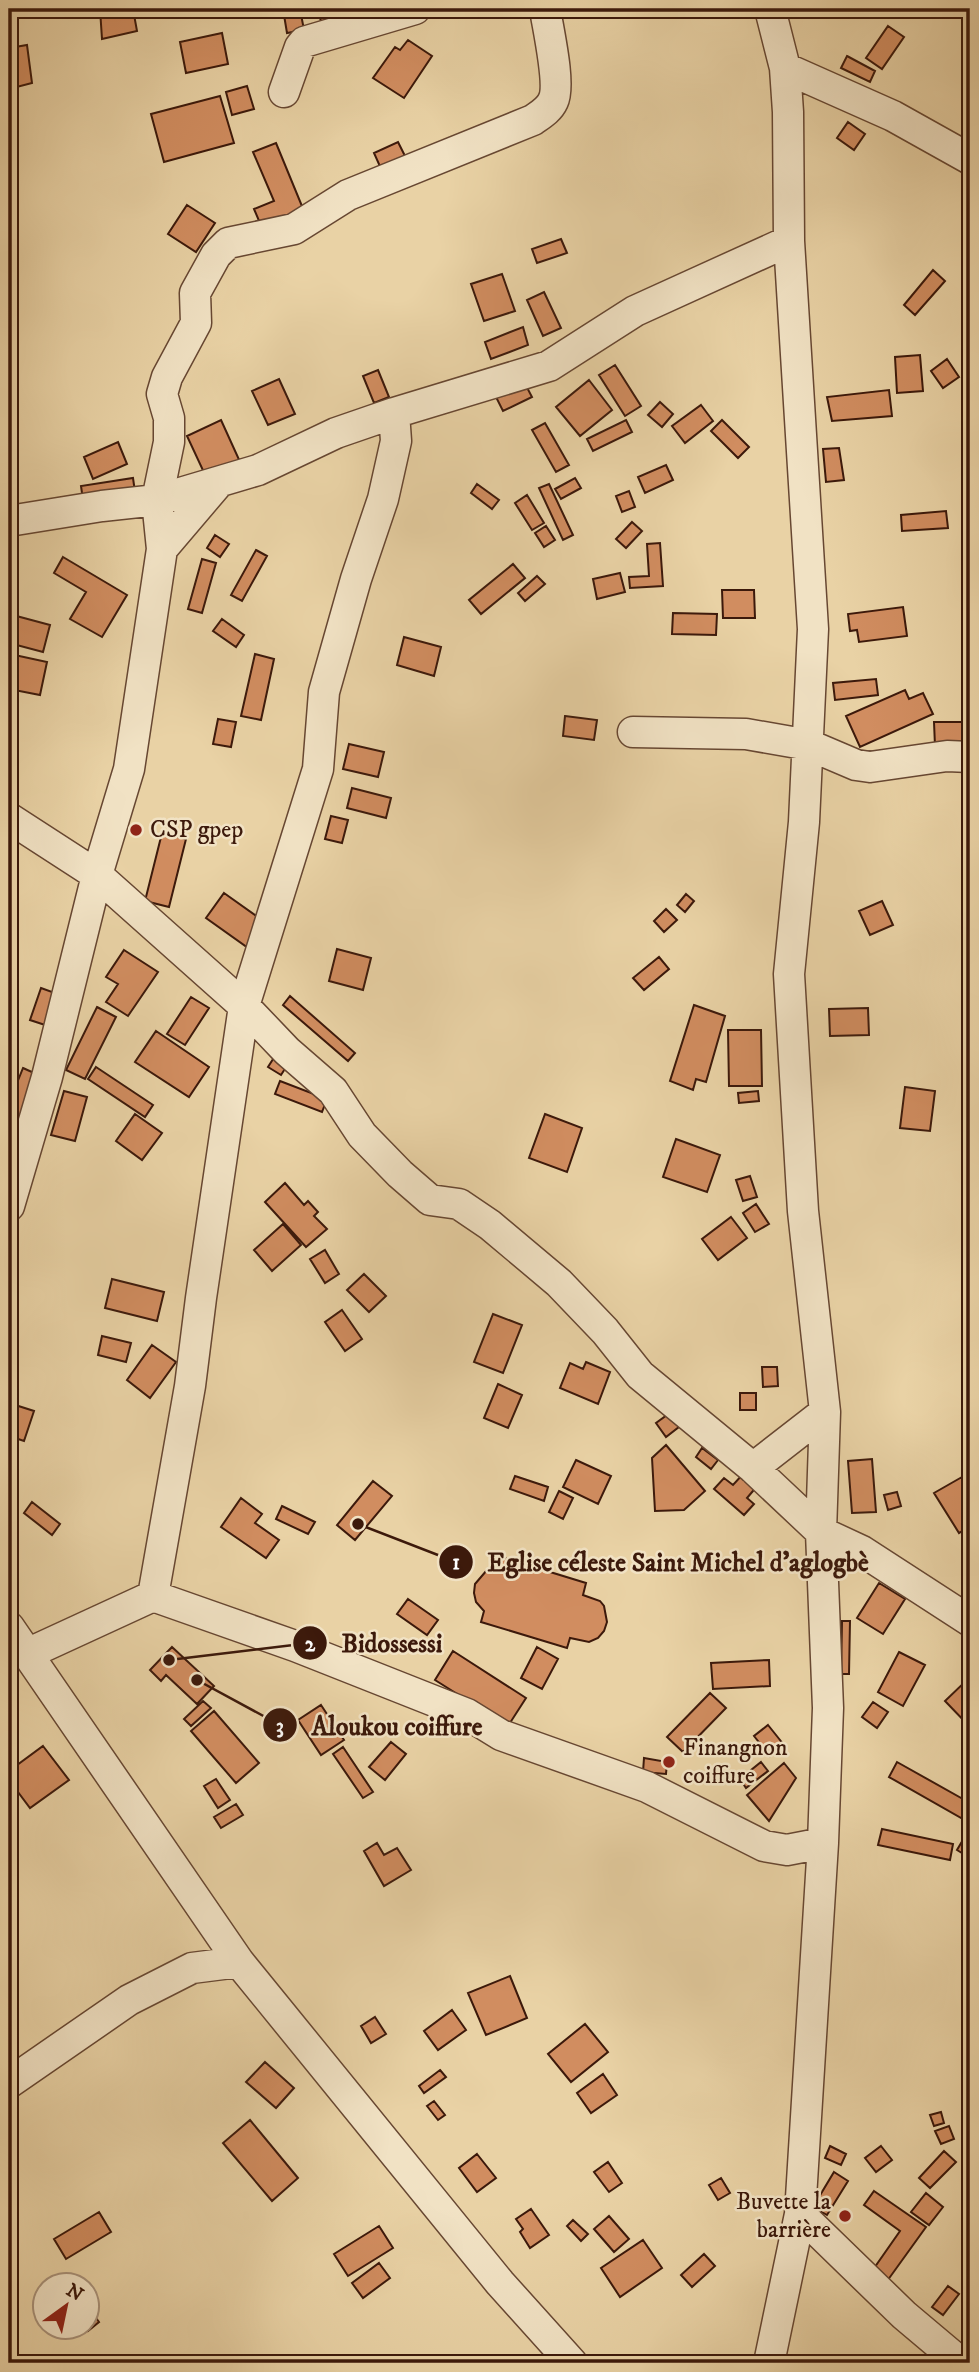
<svg xmlns="http://www.w3.org/2000/svg" width="979" height="2372" viewBox="0 0 979 2372" font-family="'IM FELL DW Pica',serif">
	<style>
		.building { fill: #d18d60; stroke: #3c190b; stroke-width: 2 }
		.lines { fill: none; stroke-linecap: round; stroke-linejoin: round }
		.minor-casing { stroke: #674732; stroke-width: 33 }
		.minor { stroke: #f1e2c4; stroke-width: 30 }
		.poi-dot { fill: #8f2418; stroke: #f1e2c4; stroke-width: 2.5 }
		.labels { text-anchor: middle; dominant-baseline: central; stroke-width: 5; stroke-linejoin: round; paint-order: stroke }
		.poi-label { font-size: 24px; fill: #3c190b; stroke: #f1e2c4; text-anchor: start }
		.leader { fill: none; stroke: #3c190b; stroke-width: 2.5 }
		.callout-dot { fill: #3c190b; stroke: #f1e2c4; stroke-width: 2.5 }
		.mark-label { font-size: 21px; text-anchor: middle; font-weight: bold; fill: #fff }
		.callout-label { font-size: 26px; text-anchor: middle; font-weight: bold; fill: #3c190b; stroke: #f1e2c4; stroke-width: 5; stroke-linejoin: round; paint-order: stroke }
	</style>
	<rect width="100%" height="100%" fill="#e9d2a5"/>
	<filter id="stains"><feTurbulence type="fractalNoise" baseFrequency=".00286" numOctaves="4"/><feColorMatrix values="0 0 0 0 .2 0 0 0 0 .09 0 0 0 0 .02 0 0 0 .5 -.17"/></filter>
	<radialGradient id="worn" r=".72"><stop offset=".6" stop-color="#630" stop-opacity="0"/><stop offset="1" stop-color="#630" stop-opacity=".3"/></radialGradient>
	<!-- building -->
	<path class="building" d="M100 9H133L137 31 102 39Z
		M283 9H300L304 30 287 33Z
		M329 9H347L349 16 322 24 318 12Z
		M888 26 904 37 882 69 866 58Z
		M222 33 228 64 186 73 180 42Z
		M408 40 432 56 404 98 373 78 395 47 400 50Z
		M27 45 32 83 9 89V48Z
		M847 56 875 71 870 82 841 68Z
		M247 86 254 109 232 115 226 92Z
		M220 96 234 143 164 162 151 114Z
		M848 122 865 134 854 150 837 138Z
		M398 142 410 166 382 171 374 153Z
		M276 143 304 211 262 228 254 209 274 201 253 152Z
		M187 205 215 223 196 252 168 234Z
		M561 239 567 253 537 263 532 249Z
		M933 270 945 281 915 315 904 305Z
		M502 274 515 311 484 321 471 284Z
		M544 292 561 328 543 336 527 300Z
		M523 327 528 345 491 359 485 342Z
		M920 355 923 391 897 393 895 357Z
		M947 359 959 377 943 388 931 371Z
		M615 365 641 406 625 416 599 375Z
		M378 370 389 397 374 403 363 376Z
		M522 378 532 397 503 411 494 393Z
		M279 379 295 414 268 425 252 391Z
		M589 380 612 410 580 436 556 407Z
		M889 390 892 416 832 421 827 397Z
		M660 402 673 414 662 427 648 415Z
		M701 405 713 421 685 443 672 426Z
		M221 420 241 464 207 479 187 436Z
		M626 420 632 432 593 451 587 439Z
		M722 420 749 447 738 458 711 431Z
		M545 423 569 465 556 472 532 430Z
		M118 442 127 464 93 479 84 457Z
		M839 448 844 480 826 482 823 449Z
		M666 465 673 480 645 493 638 477Z
		M133 478 135 492 83 500 81 486Z
		M575 478 581 488 561 499 555 489Z
		M477 484 499 500 492 509 471 493Z
		M549 484 573 535 563 540 539 488Z
		M629 491 635 507 622 512 616 496Z
		M527 495 544 523 532 530 515 503Z
		M946 511 948 528 902 531 901 515Z
		M632 522 642 531 626 548 616 539Z
		M546 526 555 540 544 547 535 533Z
		M215 535 229 544 220 557 207 548Z
		M660 543 663 586 630 588 629 577 649 576 647 544Z
		M256 550 267 556 242 601 231 595Z
		M63 557 127 595 102 637 70 619 86 592 54 573Z
		M202 559 216 563 202 613 188 609Z
		M513 564 525 578 481 614 469 600Z
		M620 573 625 592 597 599 593 579Z
		M537 576 545 584 525 601 518 593Z
		M722 590H754L755 618H723Z
		M903 607 907 636 859 642 857 630 850 631 848 614Z
		M673 613 717 614 716 635 672 634Z
		M9 614 50 625 43 652 9 643Z
		M222 619 244 635 236 647 213 631Z
		M404 637 441 647 434 676 397 665Z
		M10 654 47 662 40 695 9 689Z
		M255 654 274 659 261 720 241 716Z
		M876 679 878 695 835 700 833 683Z
		M905 690 909 699 923 693 933 714 860 747 846 716Z
		M565 716 597 720 594 740 563 736Z
		M218 719 236 722 231 747 213 744Z
		M934 722H970V745L935 746Z
		M349 744 384 752 378 777 343 769Z
		M352 788 391 798 386 818 347 808Z
		M331 816 348 820 342 843 325 839Z
		M162 833 186 839 169 907 145 901Z
		M224 893 269 925 251 950 206 918Z
		M686 894 694 901 685 912 677 905Z
		M882 901 893 925 870 935 859 911Z
		M666 909 677 920 664 932 654 921Z
		M337 949 371 958 363 990 329 981Z
		M124 950 158 972 128 1016 106 1002 118 984 106 977Z
		M659 957 669 969 644 990 633 978Z
		M41 988 55 993 45 1025 30 1020Z
		M290 996 355 1053 348 1061 283 1005Z
		M191 997 209 1008 185 1045 167 1034Z
		M694 1005 725 1016 706 1082 696 1079 693 1090 670 1081Z
		M97 1007 116 1017 85 1079 66 1070Z
		M868 1008 869 1035 830 1036 829 1009Z
		M728 1030H761L762 1086H729Z
		M156 1031 209 1067 189 1097 135 1062Z
		M275 1056 288 1064 281 1075 268 1067Z
		M96 1067 153 1105 145 1117 88 1079Z
		M23 1068 43 1077 20 1133 9 1129V1103Z
		M280 1081 327 1099 322 1112 275 1094Z
		M905 1087 935 1091 930 1131 900 1128Z
		M64 1091 87 1097 75 1141 51 1135Z
		M758 1091 759 1101 739 1103 738 1093Z
		M135 1114 162 1133 142 1160 116 1141Z
		M545 1114 582 1128 567 1172 529 1158Z
		M676 1139 720 1155 707 1192 663 1177Z
		M750 1176 757 1197 743 1201 736 1180Z
		M285 1183 304 1205 308 1201 318 1212 314 1216 327 1229 306 1247 265 1202Z
		M756 1204 769 1224 755 1232 743 1213Z
		M731 1217 747 1238 718 1260 702 1239Z
		M283 1224 301 1245 272 1271 254 1250Z
		M325 1250 339 1274 325 1283 310 1259Z
		M364 1274 386 1296 369 1312 347 1290Z
		M112 1279 164 1292 157 1321 105 1308Z
		M342 1310 362 1339 345 1351 325 1322Z
		M493 1314 522 1325 503 1373 474 1362Z
		M102 1336 131 1343 126 1362 98 1355Z
		M152 1345 176 1362 150 1398 127 1380Z
		M586 1362 610 1372 598 1404 560 1388 570 1363 583 1369Z
		M762 1367H777L778 1386 763 1387Z
		M498 1384 522 1395 508 1428 484 1418Z
		M740 1393H756V1410H740Z
		M9 1403 34 1411 24 1441 9 1436Z
		M674 1410 684 1423 666 1437 656 1423Z
		M666 1445 705 1491 684 1510 655 1511 652 1458Z
		M702 1448 718 1460 711 1469 696 1457Z
		M872 1459 876 1512 852 1513 848 1461Z
		M576 1460 611 1476 598 1504 563 1487Z
		M744 1473 758 1485 747 1498 754 1504 744 1515 714 1489 724 1478 733 1485Z
		M515 1476 548 1487 544 1501 510 1489Z
		M962 1477 966 1484 970 1482V1526L959 1533 934 1493Z
		M373 1481 392 1496 355 1540 337 1525Z
		M559 1491 573 1498 563 1519 549 1512Z
		M897 1492 901 1506 888 1510 884 1495Z
		M241 1498 262 1514 255 1523 279 1540 266 1558 221 1527Z
		M32 1502 60 1524 52 1535 24 1513Z
		M282 1506 315 1522 308 1534 276 1519Z
		M501 1557 586 1583 583 1595 600 1601 604 1606 607 1622 604 1631 598 1638 589 1642 570 1638 567 1648 481 1622 484 1611 476 1602 474 1593 475 1584 487 1570 497 1568Z
		M879 1583 905 1599 883 1634 857 1618Z
		M408 1599 438 1620 427 1635 397 1614Z
		M842 1621H850L849 1674H841Z
		M172 1647 214 1686 197 1704 166 1675 161 1681 150 1670Z
		M537 1647 558 1659 542 1689 521 1678Z
		M453 1651 526 1698 508 1726 435 1680Z
		M899 1652 925 1665 903 1706 878 1692Z
		M769 1660 770 1686 713 1689 711 1663Z
		M970 1677V1727L945 1701Z
		M710 1693 726 1708 683 1752 667 1737Z
		M203 1701 211 1708 191 1726 184 1719Z
		M873 1702 888 1712 877 1728 862 1717Z
		M321 1705 344 1740 321 1755 298 1720Z
		M214 1711 259 1763 236 1783 191 1731Z
		M768 1725 784 1745 770 1756 754 1736Z
		M391 1742 406 1754 385 1780 369 1767Z
		M43 1746 69 1780 30 1808 9 1780V1771Z
		M343 1747 373 1792 363 1798 333 1754Z
		M644 1758 667 1762 666 1774 643 1772Z
		M761 1762 768 1771 746 1788 740 1779Z
		M897 1762 970 1803V1823L889 1777Z
		M784 1763 796 1778 769 1821 747 1795Z
		M216 1779 230 1800 218 1808 204 1786Z
		M236 1804 243 1815 221 1828 214 1817Z
		M970 1828V1858L957 1850Z
		M882 1829 953 1844 950 1860 878 1845Z
		M377 1843 384 1855 397 1848 411 1870 384 1886 364 1851Z
		M510 1976 527 2018 486 2035 468 1993Z
		M452 2010 466 2030 438 2050 424 2031Z
		M375 2017 386 2034 371 2043 361 2026Z
		M585 2024 608 2052 571 2082 548 2054Z
		M265 2062 294 2088 276 2108 246 2082Z
		M440 2070 446 2077 424 2093 419 2086Z
		M603 2074 617 2095 591 2113 577 2093Z
		M434 2101 445 2115 438 2120 427 2106Z
		M941 2112 944 2123 934 2126 930 2115Z
		M250 2120 298 2178 272 2201 223 2143Z
		M949 2126 954 2139 941 2144 935 2131Z
		M830 2146 846 2154 841 2165 825 2158Z
		M881 2146 892 2160 876 2172 865 2158Z
		M944 2151 956 2162 930 2188 919 2178Z
		M477 2154 496 2178 477 2192 459 2168Z
		M608 2162 622 2183 609 2192 594 2172Z
		M834 2172 848 2181 827 2215 813 2207Z
		M721 2178 730 2193 718 2200 709 2185Z
		M874 2191 926 2227 885 2284 870 2274 900 2231 864 2205Z
		M926 2193 943 2207 929 2225 911 2212Z
		M531 2209 549 2235 530 2248 520 2232 523 2229 516 2219Z
		M99 2212 111 2232 66 2259 54 2239Z
		M609 2216 629 2239 614 2252 594 2229Z
		M573 2220 588 2234 581 2241 567 2226Z
		M379 2226 393 2248 348 2276 334 2254Z
		M643 2240 662 2268 620 2297 601 2268Z
		M704 2254 715 2266 692 2287 681 2275Z
		M379 2263 390 2278 363 2298 352 2283Z
		M948 2286 959 2294 943 2315 932 2307Z
		M88 2307 99 2322 88 2331 85 2326H88Z"/>
	<g class="lines">
		<defs>
			<path id="minor" d="M785 68 893 116 970 159
				M284 92 300 47 304 42 415 9
				M9 521 102 506 157 500 169 442V418L162 394 167 377 196 323 195 293 216 255 228 243 294 229 348 195 533 120C540 115 549 110 553 101 561 85 548 29 545 9
				M162 549 219 482
				M633 732 746 734 809 745 856 765 870 767 947 756 970 757
				M9 818 97 875 244 1006 287 1051 333 1091 362 1135 400 1174 430 1200 459 1204 490 1225 559 1283 605 1331 640 1375 753 1468 821 1532 862 1551 970 1621
				M9 1206 47 1077 97 875 129 769 162 549 157 500 258 470 336 433 394 413 549 366 635 311 789 241
				M753 1468 825 1412
				M153 1596 190 1386 201 1298 244 1006 318 769 324 692 356 579 383 499 396 441 394 413
				M9 1627 239 1962 500 2283 572 2363
				M27 1654 153 1596 295 1646 467 1714 501 1735 647 1787 764 1846 787 1850 823 1843
				M9 2083 129 2000 192 1968 239 1962
				M800 2214 904 2315 961 2363
				M769 2363 800 2214 823 1843 828 1708 821 1532 825 1412 803 1211 789 974 804 822 813 629 789 241 788 112 785 68 770 9"/>
		</defs>
		<!-- minor casing -->
		<use href="#minor" class="minor-casing"/>
		<!-- minor -->
		<use href="#minor" class="minor"/>
	</g>
	<!-- markers -->
	<g class="poi-dot">
		<circle cx="136" cy="830" r="7"/>
		<circle cx="669" cy="1762" r="7"/>
		<circle cx="845" cy="2216" r="7"/>
	</g>
	<g class="labels">
		<!-- poi labels -->
		<g class="poi-label">
			<text x="150" y="830">CSP gpep</text>
			<text x="683" y="1748">Finangnon<tspan x="683" dy="28">coiffure</tspan></text>
			<text x="831" y="2202" text-anchor="end">Buvette la<tspan x="831" dy="28">barrière</tspan></text>
		</g>
	</g>
	<!-- callouts -->
	<path class="leader" d="M358 1524L456 1562M169 1660L310 1643M197 1680L280 1725"/>
	<g class="callout-dot">
		<circle cx="358" cy="1524" r="7"/>
		<circle cx="169" cy="1660" r="7"/>
		<circle cx="197" cy="1680" r="7"/>
		<circle cx="456" cy="1562" r="18"/>
		<circle cx="310" cy="1643" r="18"/>
		<circle cx="280" cy="1725" r="18"/>
	</g>
	<g class="mark-label">
		<text x="456" y="1569">1</text>
		<text x="310" y="1651">2</text>
		<text x="280" y="1733">3</text>
	</g>
	<g class="callout-label">
		<text x="678" y="1571">Eglise céleste Saint Michel d'aglogbè</text>
		<text x="392" y="1652">Bidossessi</text>
		<text x="397" y="1735">Aloukou coiffure</text>
	</g>
	<!-- margin -->
	<rect width="979" height="2372" fill="none" stroke="#e9d2a5" stroke-width="35"/>
	<rect x="10" y="10" width="958" height="2351" fill="none" stroke="#3c190b" stroke-width="3.5"/>
	<rect x="18" y="18" width="944" height="2337" fill="none" stroke="#3c190b" stroke-width="2"/>
	<!-- north arrow -->
	<g transform="translate(66 2306) rotate(33)"><circle r="33" fill="#f1e2c4" stroke="#a9927a" stroke-width="2"/>
	<path d="M0-5L12 26L0 18L-12 26Z" fill="#8f2418"/>
	<text y="-10" font-size="19" font-weight="bold" text-anchor="middle" fill="#3c190b">N</text>
	</g>
	<rect width="100%" height="100%" filter="url(#stains)"/>
	<rect width="100%" height="100%" fill="url(#worn)"/>
</svg>
